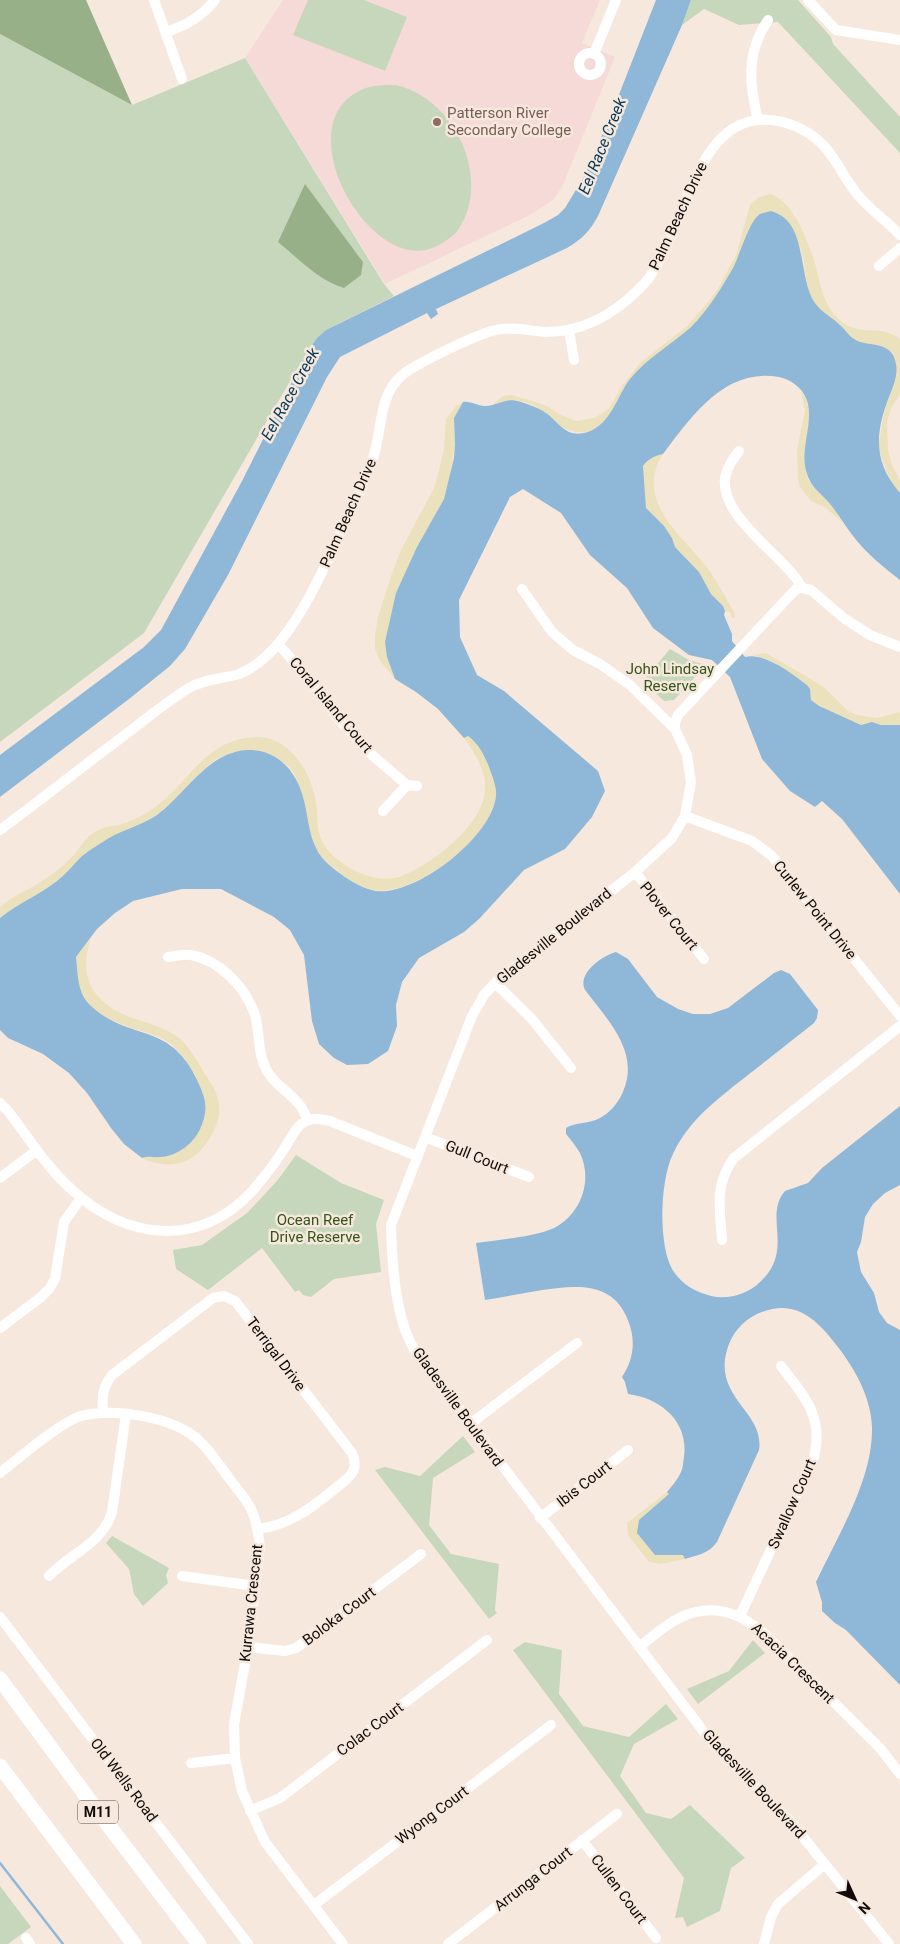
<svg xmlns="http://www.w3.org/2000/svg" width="900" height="1944" viewBox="0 0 900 1944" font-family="Roboto,sans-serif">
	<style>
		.education { fill: #f5dad7 }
		.green { fill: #c6d7bb }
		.forest { fill: #98b087 }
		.sand { fill: #ebe2bd }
		.water { fill: #8eb7d8 }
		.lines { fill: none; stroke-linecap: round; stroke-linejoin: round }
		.stream { stroke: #8eb7d8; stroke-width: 2.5 }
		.minor { stroke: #fff; stroke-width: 10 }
		.highway { stroke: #fff; stroke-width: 15 }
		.education-dot { fill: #8d6e63; stroke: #f7e8dd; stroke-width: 2 }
		.labels { text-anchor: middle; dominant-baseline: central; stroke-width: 5; stroke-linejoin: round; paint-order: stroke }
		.shield { fill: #f7e8dd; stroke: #554d47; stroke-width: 1 }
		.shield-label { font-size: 14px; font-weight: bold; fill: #0f0a07 }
		.education-label { font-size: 15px; fill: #785e54; stroke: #f7e8dd; text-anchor: start }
		.street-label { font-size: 15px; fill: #0f0a07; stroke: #f7e8dd }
		.park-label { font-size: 15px; fill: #355519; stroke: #f7e8dd }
		.water-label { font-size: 16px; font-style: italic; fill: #063959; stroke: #f7e8dd }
	</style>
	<rect width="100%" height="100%" fill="#f7e8dd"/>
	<!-- education -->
	<path class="education" d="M283 0H600L582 43 615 57 562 187 553 200 530 215 385 284 245 58Z"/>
	<!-- green -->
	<path class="green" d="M308 0H364L407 17 385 71 293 35Z
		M691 0H798L831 37 833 44 900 117V153L778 22 739 25 704 9 682 25Z
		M0 34 132 105 245 58 384 284 394 296 326 330 317 338 307 352 144 633 0 742Z
		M396 85C454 98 493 178 458 230 453 237 444 242 437 246 371 280 280 119 366 88 375 85 386 85 396 85Z
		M670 649 689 660 706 665 674 700 664 701 643 681Z
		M296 1155 341 1183 384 1200 376 1224 381 1272 334 1279 311 1297 303 1295 299 1290 295 1292 262 1248 208 1290 176 1269 173 1250 202 1245 247 1213 277 1181Z
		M463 1436 475 1452 433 1478 429 1525 451 1554 499 1564 495 1610 497 1613 489 1619 375 1470 385 1467 420 1476Z
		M112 1536 169 1568 166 1575 168 1583 143 1606 134 1594 129 1569 106 1543Z
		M753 1640 765 1653 698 1704 687 1689 729 1671Z
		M525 1642 562 1650 559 1694 583 1726 629 1737 666 1704 678 1719 634 1744 620 1776 646 1813 671 1819 690 1805 745 1858 731 1868 720 1911 687 1927 683 1917 675 1918 684 1878 513 1650Z
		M0 1886 31 1927 8 1944H0Z"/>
	<!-- forest -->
	<path class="forest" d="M0 0H86L132 105 0 34Z
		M305 184 363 262 361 275 344 288C319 281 298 258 278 242Z"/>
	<!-- sand -->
	<path class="sand" d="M771 194C795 203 809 244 816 267 820 283 823 301 834 314 859 342 877 321 900 339V395L891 408 887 422 888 450 892 465 900 480V493L891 482 878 448 884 413 893 386 896 363C886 340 873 349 855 340 850 337 847 331 842 326 835 320 826 317 820 310 802 289 808 272 801 249 796 234 789 224 778 213L749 228C740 264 717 300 692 326 672 345 649 358 631 378 617 394 610 428 586 432 555 436 549 404 519 401 511 401 501 403 493 404L503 396 512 395 545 405 561 415 576 421 594 418 603 413 609 408 622 386 640 363 687 326 709 301 719 287 736 255 750 205 759 197Z
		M801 391C820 412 797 454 808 479 813 488 822 495 829 502 834 508 838 515 842 522L826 508 811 501 800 487 798 479 797 450 805 410Z
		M463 402 454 418 455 444 449 482 444 499 435 516 387 657 395 679 380 661 375 649V635L378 617 392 573 401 550 435 486 444 449 446 419 456 406Z
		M663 454C634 499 680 534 706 566 717 580 725 597 734 612L735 618H732L730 612 725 611 723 606 711 594 699 572 675 547 672 538 664 526 646 508 643 466C648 459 654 456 663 454Z
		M766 653 811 679 826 689 848 711 857 715 877 718 900 712V725H881L872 722 861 725 819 707 811 700 810 689 770 660 753 655Z
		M468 736C479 744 484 755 489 767 492 775 497 788 496 796 493 837 413 898 373 890 362 888 352 882 343 875 333 868 323 860 316 849 304 828 306 775 284 763 277 759 265 760 257 759 248 758 233 753 224 756 206 761 183 793 168 806 151 822 129 827 109 839 100 844 89 850 81 858 73 865 66 874 57 881 39 895 17 904 0 918V907C10 898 21 893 32 887 46 879 60 869 71 858 80 849 85 836 97 831 104 827 111 826 119 825 133 821 148 813 159 804 192 778 206 740 255 737 290 735 312 774 316 803 318 816 316 829 322 841 330 857 349 869 365 875 375 879 388 880 399 877 430 866 484 825 485 789 486 770 474 752 464 738Z
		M91 938C84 957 83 978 97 995 117 1020 150 1019 175 1035 190 1045 197 1062 207 1077 217 1092 223 1105 217 1123 212 1138 201 1154 186 1161 171 1167 156 1165 142 1158L148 1156 158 1158 186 1060C179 1052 173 1044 163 1039 140 1028 94 1022 82 995 77 983 77 970 76 957Z
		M667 1492 670 1494 685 1559 661 1564 649 1562 628 1535 627 1523Z"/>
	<!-- water -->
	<path class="water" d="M656 0H691L682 25 598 216C590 231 582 239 567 248L436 309 438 314 431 319 427 313 340 357 327 377 228 575 185 649 170 666 129 699 0 797V755L144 647 161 630 241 483 307 352 317 338 326 330 544 223 558 215 565 208 585 175 613 110Z
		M771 211C809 221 797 278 815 303 822 313 832 317 840 325 845 329 848 335 854 339 867 348 892 339 896 364 898 376 893 387 889 397 875 433 873 462 900 493V580C883 567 866 553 853 536 845 526 839 515 831 505 824 496 814 490 809 479 797 454 813 429 808 404 805 390 793 380 779 377 725 367 691 417 663 454 654 456 648 459 643 466L646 508 664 526 672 538 675 547 699 572 711 594 723 606 725 611 724 615 732 634V641L745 657C765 652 792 674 807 685L810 689 811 700 819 706 861 725 872 722 881 725H900V894L842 819 822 801 815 807 790 791 762 759 730 677 712 660 689 655 653 628 627 588 590 555 561 513 523 489 510 497 459 600 460 637 477 675 504 691 598 771 605 791 592 817 565 849 524 870 479 919 464 932 419 958 402 982 396 1005 397 1026 388 1051 368 1064 347 1065 334 1058 319 1044 312 1021 304 955 290 930 274 917 221 889H182L133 901 115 913 97 929 76 957C78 975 77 993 91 1006 130 1042 170 1021 197 1080 202 1091 207 1101 205 1113 203 1127 195 1142 181 1150 175 1154 167 1157 160 1157 153 1158 149 1155 142 1158L124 1144 111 1128 87 1093 69 1073 43 1054 8 1038 0 1030V918C17 904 39 895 57 881 66 874 73 865 81 857 89 850 100 844 109 838 125 829 142 825 157 815 187 793 206 753 247 750 276 749 296 770 303 797 308 814 308 832 316 848 322 861 334 869 345 877 354 883 364 889 376 891 416 896 492 837 496 796 497 788 492 775 489 767 484 755 479 744 468 736L464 738 438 709 416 692 395 679 387 657 385 642 396 593 417 547 444 499 454 458 455 444 454 418 463 402C471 401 477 406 485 406 500 405 504 397 521 402 530 405 539 408 546 413 560 423 566 439 588 432 611 424 617 396 630 379 647 358 671 345 691 327 708 310 721 289 733 268 740 255 749 221 760 214 763 213 767 212 771 211Z
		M616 952 628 959 657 997 678 1009 693 1014H710L728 1008 774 973 781 970 790 974 818 1010 817 1018 814 1023C792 1040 770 1058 748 1075 719 1098 689 1119 673 1154 660 1180 658 1243 672 1269 681 1284 695 1292 711 1296 728 1300 748 1294 760 1282 795 1250 763 1216 785 1191L808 1183 822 1168 900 1106V1185L885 1193 873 1204 865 1217 861 1242 857 1252 861 1272 874 1293 879 1312 887 1323 900 1330V1685L846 1630 835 1623 822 1611V1602L816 1582C838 1535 873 1480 872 1427 871 1399 857 1373 841 1351 819 1322 797 1296 757 1314 742 1321 731 1335 727 1350 713 1398 765 1412 759 1450L717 1542C708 1554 698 1555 685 1559L683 1555H655L637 1533 639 1520 669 1494 667 1492C672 1486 678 1479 681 1472 683 1468 683 1462 684 1457 689 1422 661 1398 628 1394L625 1382 622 1377C633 1361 636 1342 629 1323 615 1281 577 1285 542 1290 523 1293 504 1297 485 1300L476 1243C497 1240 531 1237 549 1230 579 1219 594 1182 580 1153 576 1146 571 1140 566 1134V1128C576 1122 589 1124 600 1118 611 1112 620 1101 624 1089 639 1051 607 1019 585 990 577 974 601 956 616 952Z"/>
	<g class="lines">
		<!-- stream -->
		<path class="stream" d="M0 1863 63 1944"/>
		<!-- minor -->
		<path class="minor" d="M154 0 182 79
			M808 0 836 30 900 40
			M166 32C186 26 202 16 215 0
			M579 64a11 11 0 1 1 22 0a11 11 0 1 1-22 0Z
			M594 54 616 0
			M758 120C749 83 746 53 768 20
			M879 266 900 248
			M569 330 574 360
			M739 451C733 459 727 467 725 478 720 519 786 556 802 588
			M522 589 552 632 573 650 600 664 630 685 675 729 687 755 691 782 685 816 672 838 635 872 495 983 484 995 472 1016 391 1225C392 1263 395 1317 414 1349L713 1744 791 1822 889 1944
			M278 644 306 675 337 717 373 756 407 785 417 786
			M675 729V723L678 715 796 589 802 588 811 590 845 619 870 635 900 647
			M383 811 407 785
			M685 816 752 841 772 856 900 1016
			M0 830C42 799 83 766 125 735 146 719 166 702 189 688 204 679 222 679 239 674 259 666 276 648 288 631 307 605 321 574 335 545 348 517 362 490 372 461 383 433 377 398 401 376 415 364 482 331 501 329 517 327 531 331 546 332 582 332 614 314 639 289 684 248 689 125 759 120 783 118 808 129 824 146 837 160 845 180 858 195 870 210 887 221 900 235
			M635 872 704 959
			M168 957C176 956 184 954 191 955 219 960 244 986 254 1012 261 1031 256 1052 267 1071 278 1090 302 1098 307 1120
			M495 983 531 1018 571 1068
			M0 1103 8 1111C28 1137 46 1166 70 1188 126 1241 200 1249 254 1189 264 1177 274 1165 282 1152 288 1144 292 1134 298 1127 307 1117 318 1118 330 1121L417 1156
			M425 1137 529 1177
			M0 1178 37 1150
			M722 1240C720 1209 714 1185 734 1158L900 1026
			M0 1328 41 1297 49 1289 55 1279 64 1222 81 1198
			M103 1413C102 1398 102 1388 112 1375L213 1298 224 1296 235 1301 352 1453C357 1464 355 1471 347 1479 318 1502 296 1524 258 1529
			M470 1424 577 1343
			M0 1473C19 1458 61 1422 81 1416 115 1408 167 1416 195 1437 208 1447 219 1465 229 1478 236 1488 246 1498 251 1509 257 1520 258 1534 260 1546L248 1647 234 1724 235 1758 242 1791 265 1842 343 1944
			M540 1518 628 1450
			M49 1576C70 1554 104 1542 112 1512L126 1414
			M182 1576 255 1586
			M740 1616 814 1457C824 1416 804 1396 781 1366
			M0 1617 248 1944
			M248 1647 285 1651 296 1648 421 1554
			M639 1647C652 1637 665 1625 679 1618 715 1601 744 1614 770 1639L880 1748 900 1774
			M191 1763 235 1758
			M250 1811 280 1798 487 1640
			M582 1840 656 1938
			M314 1905 551 1725
			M26 1938 30 1944
			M448 1944 617 1814
			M764 1944 771 1917 778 1904 825 1864"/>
		<!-- highway -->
		<path class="highway" d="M0 1679 90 1801 199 1944
			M0 1766 134 1944"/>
	</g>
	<!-- markers -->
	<circle class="education-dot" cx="437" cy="122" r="5"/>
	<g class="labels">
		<!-- shield labels -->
		<rect class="shield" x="78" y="1800.5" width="40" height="23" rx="4"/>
		<g class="shield-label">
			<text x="98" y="1812">M11</text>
		</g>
		<!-- education labels -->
		<g class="education-label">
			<text x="447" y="113">Patterson River<tspan x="447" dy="17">Secondary College</tspan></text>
		</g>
		<!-- street labels -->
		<g class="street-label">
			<text transform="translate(678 216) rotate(-65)">Palm Beach Drive</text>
			<text transform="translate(348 513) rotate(-66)">Palm Beach Drive</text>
			<text transform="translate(331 705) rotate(50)">Coral Island Court</text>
			<text transform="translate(815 910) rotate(51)">Curlew Point Drive</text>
			<text transform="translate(669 916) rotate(51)">Plover Court</text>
			<text transform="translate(554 936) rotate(-39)">Gladesville Boulevard</text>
			<text transform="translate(477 1157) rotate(22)">Gull Court</text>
			<text transform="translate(276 1354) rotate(53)">Terrigal Drive</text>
			<text transform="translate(458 1407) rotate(54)">Gladesville Boulevard</text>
			<text transform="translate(584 1484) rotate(-38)">Ibis Court</text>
			<text transform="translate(792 1504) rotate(-66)">Swallow Court</text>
			<text transform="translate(251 1603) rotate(-84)">Kurrawa Crescent</text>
			<text transform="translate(339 1616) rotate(-37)">Boloka Court</text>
			<text transform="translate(793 1663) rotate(44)">Acacia Crescent</text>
			<text transform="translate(370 1729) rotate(-37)">Colac Court</text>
			<text transform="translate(124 1780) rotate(53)">Old Wells Road</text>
			<text transform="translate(754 1784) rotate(47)">Gladesville Boulevard</text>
			<text transform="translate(432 1815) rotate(-37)">Wyong Court</text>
			<text transform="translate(533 1879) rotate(-38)">Arrunga Court</text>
			<text transform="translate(619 1889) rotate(53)">Cullen Court</text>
		</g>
		<!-- park labels -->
		<g class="park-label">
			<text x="670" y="669">John Lindsay<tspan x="670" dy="17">Reserve</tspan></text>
			<text x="315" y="1220">Ocean Reef<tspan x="315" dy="17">Drive Reserve</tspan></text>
		</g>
		<!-- water labels -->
		<g class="water-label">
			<text transform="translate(602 146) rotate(-68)">Eel Race Creek</text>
			<text transform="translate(290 394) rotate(-61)">Eel Race Creek</text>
		</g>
	</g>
	<!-- north arrow -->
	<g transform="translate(855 1899) rotate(134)" stroke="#f7e8dd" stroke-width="4" paint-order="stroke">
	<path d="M0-4L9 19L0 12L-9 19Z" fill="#0f0a07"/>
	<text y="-8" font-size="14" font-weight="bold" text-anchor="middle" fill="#0f0a07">N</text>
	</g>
</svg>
